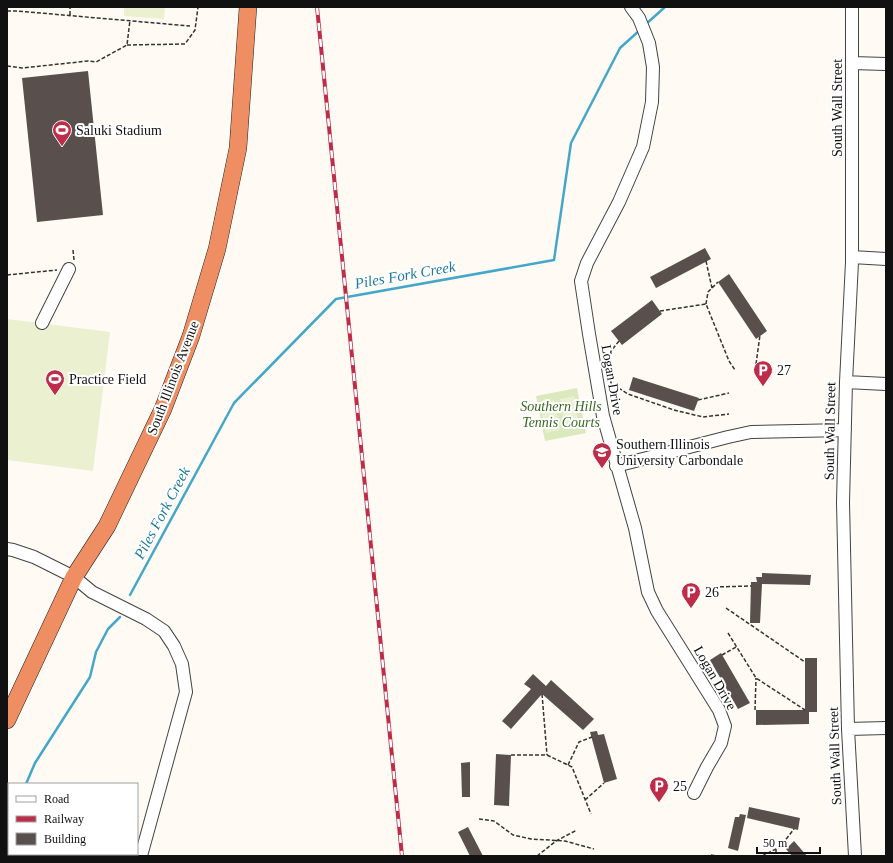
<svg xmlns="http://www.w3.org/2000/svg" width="893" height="863" viewBox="0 0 893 863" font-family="'Times New Roman',serif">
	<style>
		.green { fill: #dae9be }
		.pitch { fill: #eaf0d0 }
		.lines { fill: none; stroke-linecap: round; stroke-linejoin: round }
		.stream { stroke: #44a7c9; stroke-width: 2.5 }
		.building { fill: #59504d }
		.minor-casing { stroke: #444; stroke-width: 14 }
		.highway-casing { stroke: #222; stroke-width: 18 }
		.path { stroke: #333; stroke-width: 1.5; stroke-dasharray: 4 2; stroke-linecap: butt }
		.minor { stroke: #fff; stroke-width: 12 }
		.highway { stroke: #ef8e62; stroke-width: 17 }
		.rail-casing { stroke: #bd2c48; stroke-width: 4 }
		.rail { stroke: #fff; stroke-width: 2.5; stroke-dasharray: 8; stroke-linecap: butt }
		.labels { text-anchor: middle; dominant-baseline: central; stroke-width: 4; stroke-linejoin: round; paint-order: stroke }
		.street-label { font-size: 14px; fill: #111; stroke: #fff }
		.poi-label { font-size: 14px; fill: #111; stroke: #fff; text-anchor: start }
		.park-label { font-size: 14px; font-style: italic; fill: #3a6722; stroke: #fff }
		.water-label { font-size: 15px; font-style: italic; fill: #1d799f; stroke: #fff }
	</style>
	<rect width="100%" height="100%" fill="#fffbf4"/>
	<!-- green -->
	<path class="green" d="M577 388 586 433 545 441 536 396Z"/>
	<!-- pitch -->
	<path class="pitch" d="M124 7H165L164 19 124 16Z
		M7 319 110 332 93 471 7 460Z
		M574 396 579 426 565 429 560 399Z
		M554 400 560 430 546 433 540 403Z"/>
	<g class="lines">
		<!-- stream -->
		<path class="stream" d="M645 25 665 7
			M130 595 234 403 336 299 554 260 571 143 620 48 640 30
			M26 784 35 763 90 677 96 652 108 629 120 617
			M7 831 9 826"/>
	</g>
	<!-- building -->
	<path class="building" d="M88 71 103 215 37 222 22 78Z
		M705 248 711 259 656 288 650 277Z
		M729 274 767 331 756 339 718 282Z
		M652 300 662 314 622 345 611 331Z
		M633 377 699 398 694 411 629 390Z
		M762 573 811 575 810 585 762 584 760 623H750L751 582H757L756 577H762Z
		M721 653 750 703 738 709 710 660Z
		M805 658H817V712H809V724L756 725V710H805Z
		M533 674 546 686 551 680 594 719 583 730 542 694 511 729 502 721 531 689 524 684Z
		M597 731 598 735 604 734 617 779 604 783 590 732Z
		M496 754 511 755 509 806 494 805Z
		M470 762V797H462L461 763Z
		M749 807 800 818 798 830 747 818Z
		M740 814 746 815 738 851 728 848 735 817H739Z
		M468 827 483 856H470L458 832Z
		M794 841 807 856H792L786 849Z"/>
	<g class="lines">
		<defs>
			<path id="minor" d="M631 7 639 18 649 43 653 67 652 102 643 147 619 202 587 263 581 281 589 334 603 416 635 528 648 592 657 611 719 710 725 726 721 743 707 767 694 793
				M852 7V262L846 382 843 502 848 729 855 856
				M852 63 886 64
				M852 257 886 259
				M42 323 69 269
				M846 382 886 384
				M616 466 728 437 751 432 845 430
				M7 549 13 550 34 557 74 577 92 592 146 619 164 631 174 646 182 664 186 692 141 856
				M848 729 886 728"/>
			<path id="highway" d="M7 720 74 577 107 526 163 409 191 336 217 249 238 148 248 7"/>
		</defs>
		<!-- minor casing -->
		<use href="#minor" class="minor-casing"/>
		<!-- highway casing -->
		<use href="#highway" class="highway-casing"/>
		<!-- path -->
		<path class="path" d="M7 11H17L190 26
			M70 15V7
			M127 45 185 44 195 30 198 7
			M7 66 22 68 88 61 96 62 127 45 130 20
			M73 250 74 260
			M706 261 712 288
			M7 275 57 270
			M706 304 708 292 718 282
			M660 311 706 304 729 361 735 370
			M619 341 611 351 609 371 611 383 628 394 674 410 703 417 729 414
			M756 364 760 335
			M698 400 729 393
			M714 587 751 586
			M726 608 805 662
			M728 633 756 678 805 710
			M722 655 736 647
			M542 694 547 755
			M755 710 756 678
			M511 755H547L572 767 591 814
			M568 765 579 742 592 737
			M585 800 604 783
			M479 819 494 821 513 835 531 839 565 841 594 849
			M776 849V856
			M711 855 717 856
			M537 856 556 841 577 830
			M762 856 780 847 794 829"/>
		<!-- minor -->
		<use href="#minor" class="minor"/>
		<!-- highway -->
		<use href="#highway" class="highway"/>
		<defs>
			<path id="rail" d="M317 7 402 856"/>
		</defs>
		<!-- rail casing -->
		<use href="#rail" class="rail-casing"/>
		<!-- rail -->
		<use href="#rail" class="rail"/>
	</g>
	<!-- icons -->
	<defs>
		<symbol id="stadium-pin" viewBox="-11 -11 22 30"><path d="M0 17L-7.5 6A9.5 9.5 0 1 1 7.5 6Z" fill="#bd2c48" stroke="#fff"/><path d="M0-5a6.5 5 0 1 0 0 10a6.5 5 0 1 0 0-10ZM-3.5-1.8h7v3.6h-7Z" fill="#fff"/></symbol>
		<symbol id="parking-pin" viewBox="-11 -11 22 30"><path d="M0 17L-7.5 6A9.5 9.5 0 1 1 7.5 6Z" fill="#bd2c48" stroke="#fff"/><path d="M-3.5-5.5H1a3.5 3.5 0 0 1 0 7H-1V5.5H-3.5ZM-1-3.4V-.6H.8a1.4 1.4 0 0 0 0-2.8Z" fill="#fff"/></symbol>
		<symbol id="university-pin" viewBox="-11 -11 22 30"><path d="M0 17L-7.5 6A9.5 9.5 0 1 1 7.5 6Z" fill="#bd2c48" stroke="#fff"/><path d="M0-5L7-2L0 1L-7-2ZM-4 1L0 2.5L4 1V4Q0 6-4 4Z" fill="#fff"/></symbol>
	</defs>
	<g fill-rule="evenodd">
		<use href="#stadium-pin" x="51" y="119" width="22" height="30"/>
		<use href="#parking-pin" x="752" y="359" width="22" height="30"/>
		<use href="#stadium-pin" x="44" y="368" width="22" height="30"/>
		<use href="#university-pin" x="591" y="441" width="22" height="30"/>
		<use href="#parking-pin" x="680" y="581" width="22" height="30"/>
		<use href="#parking-pin" x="648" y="775" width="22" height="30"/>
	</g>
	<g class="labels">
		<!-- street labels -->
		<g class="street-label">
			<text transform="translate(837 108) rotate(-90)">South Wall Street</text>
			<text transform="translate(173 378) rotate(-69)">South Illinois Avenue</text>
			<text transform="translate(612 380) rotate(80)">Logan Drive</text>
			<text transform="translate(830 431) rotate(-89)">South Wall Street</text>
			<text transform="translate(715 678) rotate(60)">Logan Drive</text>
			<text transform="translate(835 756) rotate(-92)">South Wall Street</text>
		</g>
		<!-- poi labels -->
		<g class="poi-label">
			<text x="76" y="130">Saluki Stadium</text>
			<text x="777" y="370">27</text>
			<text x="69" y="379">Practice Field</text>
			<text x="616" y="444">Southern Illinois<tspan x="616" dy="16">University Carbondale</tspan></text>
			<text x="705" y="592">26</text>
			<text x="673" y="786">25</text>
		</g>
		<!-- park labels -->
		<g class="park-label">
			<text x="561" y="406">Southern Hills<tspan x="561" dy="16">Tennis Courts</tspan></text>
		</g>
		<!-- water labels -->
		<g class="water-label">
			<text transform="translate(405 275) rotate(-10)">Piles Fork Creek</text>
			<text transform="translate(162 513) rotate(-62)">Piles Fork Creek</text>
		</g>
	</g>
	<!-- border -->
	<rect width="893" height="863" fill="none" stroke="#111111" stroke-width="16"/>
	<!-- legend -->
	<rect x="8" y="783" width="130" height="72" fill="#ffffff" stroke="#a0a0a0"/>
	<rect x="16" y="796" width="20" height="6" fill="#ffffff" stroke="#a0a0a0"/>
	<text x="44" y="803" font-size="12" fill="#111111">Road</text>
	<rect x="16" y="816" width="20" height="6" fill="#bd2c48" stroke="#a0a0a0"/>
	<text x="44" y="823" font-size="12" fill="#111111">Railway</text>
	<rect x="16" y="833" width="20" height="12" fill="#59504d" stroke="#a0a0a0"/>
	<text x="44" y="843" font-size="12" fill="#111111">Building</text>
	<!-- scale -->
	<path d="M757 847v6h63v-6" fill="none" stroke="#111111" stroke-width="2"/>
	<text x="763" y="847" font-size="12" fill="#111111" stroke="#ffffff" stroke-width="3" paint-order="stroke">50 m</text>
</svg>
